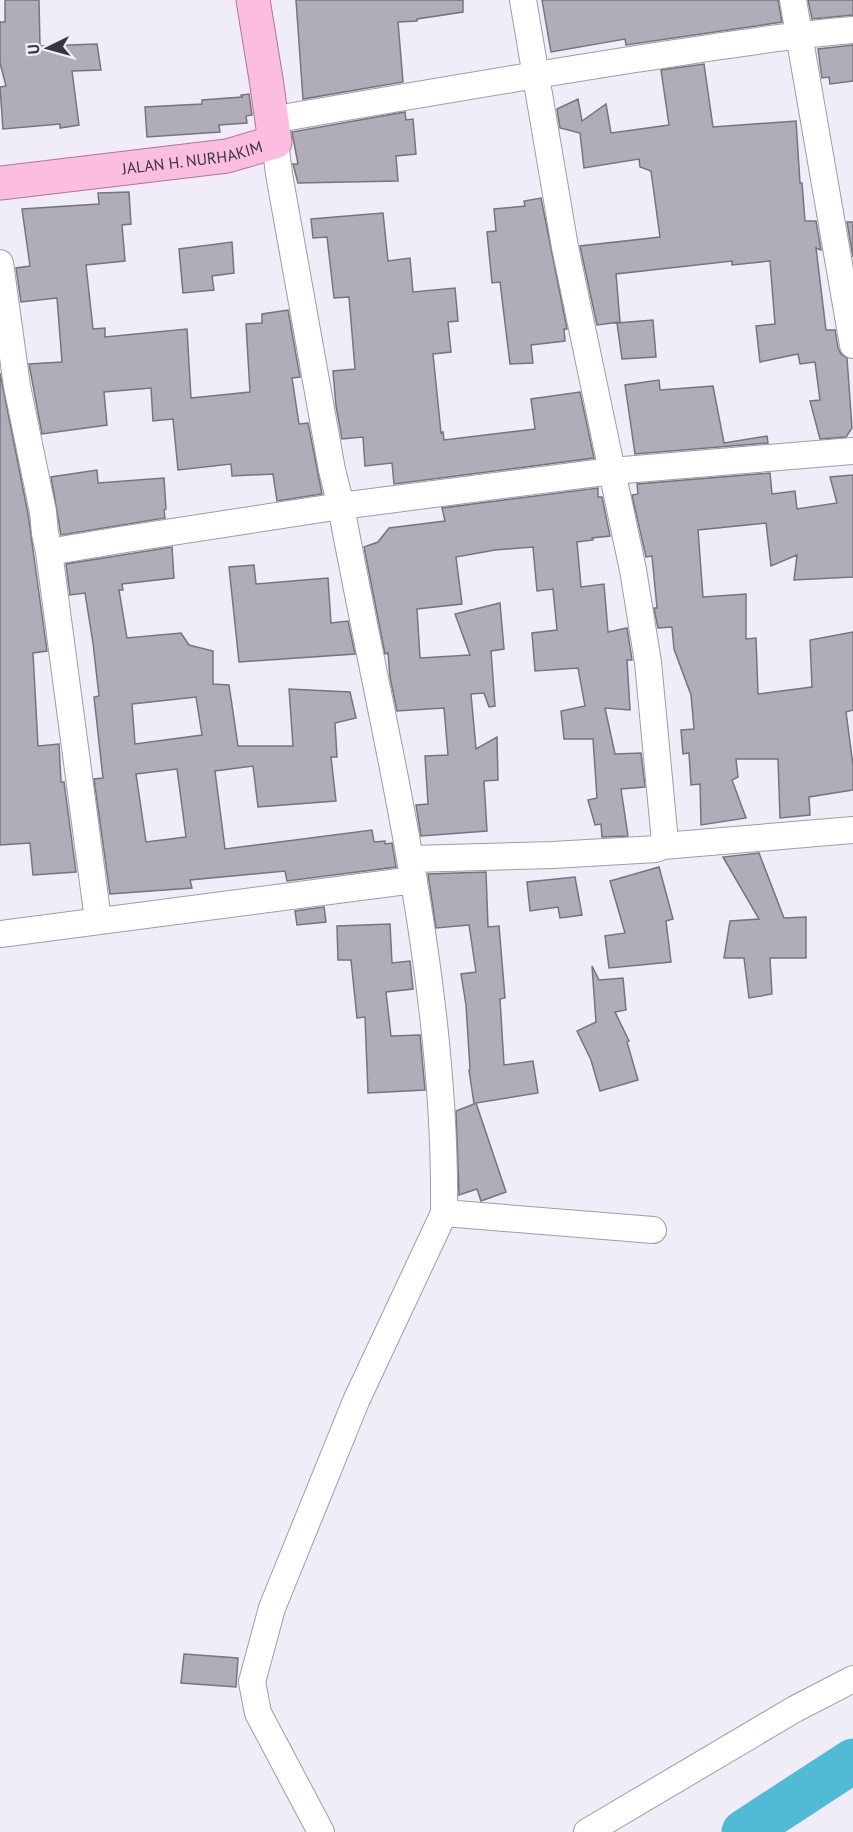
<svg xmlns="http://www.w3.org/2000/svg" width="853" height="1832" viewBox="0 0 853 1832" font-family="'PT Sans',sans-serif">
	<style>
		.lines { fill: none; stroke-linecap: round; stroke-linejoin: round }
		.river { stroke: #51bbd5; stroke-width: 45 }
		.building { fill: #b0acb8; stroke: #77747f; stroke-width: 1.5; fill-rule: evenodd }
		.minor-casing { stroke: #9f9ca7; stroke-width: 28 }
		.major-casing { stroke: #b57299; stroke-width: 35 }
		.minor { stroke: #fff; stroke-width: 26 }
		.major { stroke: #fbbee0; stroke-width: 33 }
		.labels { text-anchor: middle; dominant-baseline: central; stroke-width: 5; stroke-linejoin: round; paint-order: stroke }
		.street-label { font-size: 16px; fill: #38363b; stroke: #f0ecf8 }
	</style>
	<rect width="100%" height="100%" fill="#f0ecf8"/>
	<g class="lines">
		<!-- river -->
		<path class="river" d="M744 1832 853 1761"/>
	</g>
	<!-- building -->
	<path class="building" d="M5 0H39L40 46 97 44 101 70 72 71 79 125 60 128V124L3 129 0 87 6 86 0 63V22H5Z
		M296 0H463V12L417 19V21L398 22 403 82 303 99Z
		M542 0H778L782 22 626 45 625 39 551 52Z
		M808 0H853V15L812 19Z
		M853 45V81L830 84 829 77 822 78 818 49Z
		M704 64 713 127 796 121 800 183H802L805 221H816L821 250 816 248 826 330H835L838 348 841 354 847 358 852 428 846 437 820 439 810 401 820 400 815 362 800 364 798 354 760 362 756 326 775 324 770 261 732 265V261L616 274 620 322 597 325 580 246 660 237 651 171 640 167 639 159 584 168 580 133 560 128 557 109 578 99 582 121 606 104 611 133 669 125 661 70Z
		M249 94 252 115 246 116 247 123 219 125 220 132 147 137 145 107 202 104V100L242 97 241 95Z
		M405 112 406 120 413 119 416 154 396 156 398 181 298 183 293 164H298L292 132Z
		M129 192 131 224 122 225 125 261 86 265 93 329 105 328V337L187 329 191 398 250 392 246 324 262 323V314L288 310 300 377 292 378 299 424 308 423 322 494 277 501 273 474 232 476 231 464 178 470 173 419 153 421 151 388 104 392 107 425 42 434 29 364 62 362 57 298 21 302 16 268 30 266 22 209 99 204 98 193Z
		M541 198 567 329H564L565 341 531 345 533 363 510 364 500 282 492 283 487 232 496 231 494 209 525 206 524 201Z
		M383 213 388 261 410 258 413 292 455 288 458 321 448 322 451 352 433 354 441 433 443 432 444 440 535 429 531 399 580 392 594 458 394 484 392 463 365 466 363 437 342 439 336 406 333 371 355 369 349 297 334 298 327 237 313 238 311 219Z
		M847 222H853V257Z
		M232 242 234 273 212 276 214 290 183 293 179 249Z
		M653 320 656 357 622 359 617 323Z
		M0 373 28 514 47 651 33 653 38 746 59 744 61 782H64L76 872 33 875 30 843 0 845Z
		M659 380 660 390 713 386 724 443 767 436 768 443 635 454 625 385Z
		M97 470 98 483 164 478 166 509 164 510 165 518 61 535 51 477Z
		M770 473 772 494 795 491 797 509 837 503 830 477 853 475V577L794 580 797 555 771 566 766 523 698 530 703 597 746 594V639L756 638 758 694 812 687 810 640 853 632V710L846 712 853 765V790L809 797 810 815 780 818 778 759H736L738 777 732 780 746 818 701 825 700 784 691 785 689 753 683 754 681 730 694 729 691 695 674 649 672 627 658 628 654 608H657L652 556 646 557 632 495 638 494 637 484Z
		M598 488V497H602L610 536 592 538 593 540 577 542 581 587 604 584 608 632 627 628 632 660H627L630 710 605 708 615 754 641 753 645 787 621 789 628 836 602 837 601 824 595 825 588 800 597 798 593 739H564L561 711 585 706 578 668 535 671 532 633 557 630 553 589 537 591 533 547 495 550 456 557 462 604 417 609 420 658 470 655 455 614 500 603 504 649 491 651 495 706 489 707 484 693 471 694 476 749 497 737 498 780 484 781 487 831 421 836 416 805 428 804 425 756 448 755 444 708 397 711 390 677 388 653 385 654 364 547 378 542 389 528 445 521 442 508Z
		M172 547 174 578 122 584 123 590H119L127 638 181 633 189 645 213 651V684L229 685 238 746H293L289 689 350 692 356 718 335 723 337 757H331L336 801 258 807 253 766 215 771 225 849 372 830 374 842 385 841V844L392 843 396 867 287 881 285 871 190 880 192 888 110 894 94 779 103 778 94 697 99 696 93 643 85 593 70 595 66 564ZM196 697 202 735 135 744 132 704ZM177 769 186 837 146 842 136 774Z
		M254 565 256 584 328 578 331 623 348 621 355 654 239 662 229 567Z
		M759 853 784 918 806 917V958H770L772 994 749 998 744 958H724L730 921 759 919 723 857Z
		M659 867 673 919 666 921 671 962 609 968 605 936 625 933 610 881Z
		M486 872 488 927 499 926 505 998 500 999 504 1065 533 1061 538 1093 476 1103 506 1192 481 1201 477 1189 459 1195V1192L456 1111 474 1104 469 1070 470 1069 466 1005 461 974 476 972 469 925 436 928 428 874Z
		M575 877 582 915 560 918 558 907 530 911 527 882Z
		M324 907 326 922 297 925 295 911Z
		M390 924 392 963 410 961 413 989 386 992 391 1036 420 1035 425 1090 368 1093 365 1017 357 1018 351 960H338L337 926Z
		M592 966 599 980 623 978 626 1010 615 1012 629 1041 627 1042 638 1080 600 1091 591 1060 577 1031 596 1022Z
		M184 1654 238 1658 236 1687 181 1683Z"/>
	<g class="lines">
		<defs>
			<path id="minor" d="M793 0 853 345
				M271 120C393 99 514 78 636 59 708 48 780 36 853 30
				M275 142 279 174 332 470 341 506 612 471 565 247 523 0
				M0 263 17 386 43 512 45 533 49 552 120 540 341 506C384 740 447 974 444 1213
				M49 552 98 920
				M663 846 853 830
				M411 859 553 855 656 849 663 846 665 842 648 662 633 570 612 471 853 451
				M0 934 414 880
				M321 1832 258 1713 252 1682 272 1608 356 1401 444 1213 653 1230
				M587 1832 795 1709 853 1679"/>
			<g id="major">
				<path id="s1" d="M0 183 227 156 275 142 266 79 253 0"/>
			</g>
		</defs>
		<!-- minor casing -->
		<use href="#minor" class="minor-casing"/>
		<!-- major casing -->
		<use href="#major" class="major-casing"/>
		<!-- minor -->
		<use href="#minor" class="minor"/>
		<!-- major -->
		<use href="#major" class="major"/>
	</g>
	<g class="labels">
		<!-- street labels -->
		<g class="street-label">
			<text stroke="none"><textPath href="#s1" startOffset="194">JALAN H. NURHAKIM</textPath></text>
		</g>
	</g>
	<!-- north arrow -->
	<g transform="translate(48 48) rotate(265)" stroke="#f0ecf8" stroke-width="4.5" paint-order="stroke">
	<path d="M0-4.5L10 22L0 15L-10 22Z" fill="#38363b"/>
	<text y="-9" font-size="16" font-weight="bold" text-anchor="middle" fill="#38363b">U</text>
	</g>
</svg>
